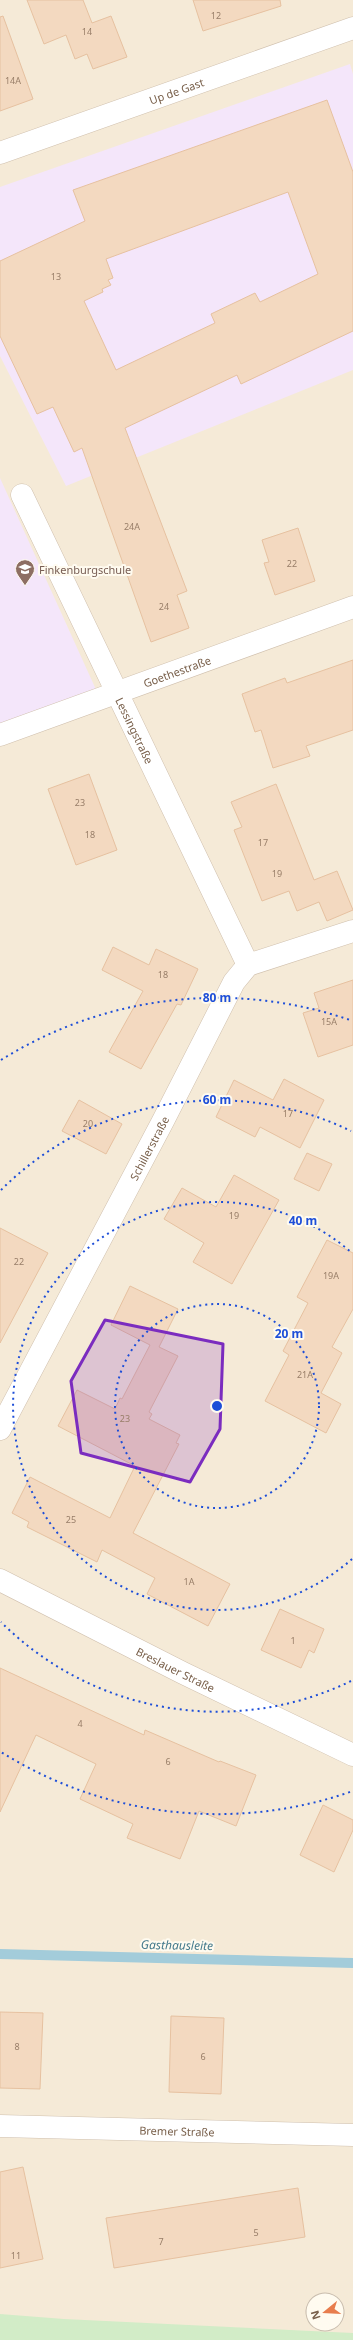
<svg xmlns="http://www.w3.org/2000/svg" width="353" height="2340" viewBox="0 0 353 2340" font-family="'Noto Sans',sans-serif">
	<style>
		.residential { fill: #f5ead7; fill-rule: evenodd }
		.education { fill: #f4e6fa }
		.green { fill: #d2ecc7 }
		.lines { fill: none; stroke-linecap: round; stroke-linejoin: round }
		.stream { stroke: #a3ccda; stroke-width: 10 }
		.building { fill: #f3d9c0; stroke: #e6c1a0; fill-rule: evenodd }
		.street-casing { stroke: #d0c0ae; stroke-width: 23 }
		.street { stroke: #fff; stroke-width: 22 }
		.marked { fill: #7b2cbf; fill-opacity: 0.2; stroke: #7b2cbf; stroke-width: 3; stroke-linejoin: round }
		.ring { fill: none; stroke: #1d4ed8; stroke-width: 2; stroke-dasharray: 2 4 }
		.labels { text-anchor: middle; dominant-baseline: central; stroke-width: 4; stroke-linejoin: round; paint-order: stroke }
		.number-label { font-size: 9px; fill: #987e68 }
		.street-label { font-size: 11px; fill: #79604b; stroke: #fffbf0 }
		.education-label { font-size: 11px; fill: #785e54; stroke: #fffbf0; text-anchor: start }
		.water-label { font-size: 12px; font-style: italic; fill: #447a8c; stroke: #fffbf0 }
		.centre { fill: #1d4ed8; stroke: #fffbf0; stroke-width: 2 }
		.ring-label { font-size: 12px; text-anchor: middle; font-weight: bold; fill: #1d4ed8; stroke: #fffbf0; stroke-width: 4; stroke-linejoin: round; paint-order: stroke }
	</style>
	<rect width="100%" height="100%" fill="#fdf7e9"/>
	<!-- residential -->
	<path class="residential" d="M0 0H353V2340H0ZM313 2300H337V2324H313Z"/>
	<!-- education -->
	<path class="education" d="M350 64 353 74V370L66 486 0 356V187Z
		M0 478 98 694 0 729Z"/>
	<!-- green -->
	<path class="green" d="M0 2314 64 2319 353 2333V2340H0Z"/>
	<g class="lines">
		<!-- stream -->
		<path class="stream" d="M0 1954 353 1963"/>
	</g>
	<!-- building -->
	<path class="building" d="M27 0H83L92 23 111 16 127 57 93 69 87 54 75 59 66 35 44 44Z
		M193 0H280L281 6 203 31Z
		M3 16 33 99 0 111V17Z
		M327 100 353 172V331L241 384 237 375 125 428 187 591 177 595 189 628 151 642 82 448 74 452 53 407 37 414 0 336V261L85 221 73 190ZM288 192 318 274 260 302 255 293 211 314 215 323 116 370 84 301 103 292 102 289 111 285 108 280 113 278 106 259Z
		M298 528 315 581 275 595 264 563 269 562 262 540Z
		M353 660V730L306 746 310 756 273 768 261 730 255 732 242 694 285 678 287 683Z
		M89 774 117 850 76 865 48 789Z
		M276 784 314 880 337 871 353 910 327 921 319 902 297 911 289 891 262 901 234 830 242 827 231 802Z
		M113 947 149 965 156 949 198 969 181 1005 177 1004 141 1069 109 1052 143 991 102 970Z
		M353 980V1045L318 1057 303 1013 319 1008 314 993Z
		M284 1079 324 1100 300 1148 260 1127 255 1137 216 1117 234 1080 273 1100Z
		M79 1100 122 1124 106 1154 62 1131Z
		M307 1153 332 1164 319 1191 294 1179Z
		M234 1175 279 1200 232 1284 193 1262 204 1243 164 1219 182 1188 216 1207Z
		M0 1228 48 1253 0 1343Z
		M327 1240 353 1253V1309L332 1347 342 1353 321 1393 341 1404 326 1433 265 1401 289 1355 283 1351 308 1303 297 1297Z
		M130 1286 178 1309 159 1347 178 1356 149 1412 152 1414 149 1419 180 1435 176 1443 179 1444 133 1533 230 1584 208 1626 147 1594 155 1578 102 1550 97 1562 27 1527 29 1522 12 1513 30 1477 110 1518 135 1466 58 1426 77 1390 115 1409 120 1398 122 1399 150 1345 111 1325Z
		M280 1609 324 1629 314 1653 309 1650 301 1668 261 1650Z
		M0 1668 144 1735 145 1730 219 1762 220 1761 256 1775 236 1826 199 1811 180 1859 127 1838 133 1824 80 1799 96 1764 36 1735 0 1812Z
		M323 1805 353 1820V1830L334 1872 300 1855Z
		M0 2012 43 2013 40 2089 0 2088Z
		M171 2016 224 2018 221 2094 169 2092Z
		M23 2167 43 2259 0 2268V2172Z
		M298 2188 305 2237 114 2268 106 2218Z"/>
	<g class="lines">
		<defs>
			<g id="street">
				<path id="s1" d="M0 153 353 28"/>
				<path id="s2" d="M22 495 248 965"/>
				<path id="s3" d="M0 735 353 607"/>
				<path id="s4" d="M0 1429 163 1121 234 982 248 965 353 931"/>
				<path id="s5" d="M0 1580 183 1673 353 1755"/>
				<path id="s6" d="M0 2126 353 2135"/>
			</g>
		</defs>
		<!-- street casing -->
		<use href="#street" class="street-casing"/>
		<!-- street -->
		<use href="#street" class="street"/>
	</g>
	<!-- marked area -->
	<path class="marked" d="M105 1320 223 1344 220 1429 190 1482 81 1453 71 1381Z"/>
	<!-- distance rings -->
	<g class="ring">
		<circle cx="217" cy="1406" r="102"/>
		<path d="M352 1559A204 204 0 1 1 352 1253"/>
		<path d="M351 1681A306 306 0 0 1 1 1622M1 1190A306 306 0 0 1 351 1131"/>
		<path d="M350 1792A408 408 0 0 1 1 1752M1 1060A408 408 0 0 1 350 1020"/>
	</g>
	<!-- icons -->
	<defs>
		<symbol id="school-pin" viewBox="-11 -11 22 30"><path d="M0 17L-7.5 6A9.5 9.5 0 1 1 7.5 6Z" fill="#8d6e63" stroke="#fffbf0"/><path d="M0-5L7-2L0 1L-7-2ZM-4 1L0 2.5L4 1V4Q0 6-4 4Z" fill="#fff"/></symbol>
	</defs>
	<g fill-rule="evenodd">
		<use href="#school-pin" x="14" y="558" width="22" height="30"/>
	</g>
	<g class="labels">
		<!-- number labels -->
		<g class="number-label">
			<text x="216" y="15">12</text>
			<text x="87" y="31">14</text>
			<text x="13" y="80">14A</text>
			<text x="56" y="276">13</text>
			<text x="132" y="526">24A</text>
			<text x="292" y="563">22</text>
			<text x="164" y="606">24</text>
			<text x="80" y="802">23</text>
			<text x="90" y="834">18</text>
			<text x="263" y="842">17</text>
			<text x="277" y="873">19</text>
			<text x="163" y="974">18</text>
			<text x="329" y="1021">15A</text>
			<text x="288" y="1113">17</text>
			<text x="88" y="1123">20</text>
			<text x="234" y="1215">19</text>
			<text x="19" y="1261">22</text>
			<text x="331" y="1275">19A</text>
			<text x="305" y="1374">21A</text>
			<text x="125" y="1418">23</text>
			<text x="71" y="1519">25</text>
			<text x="189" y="1581">1A</text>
			<text x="293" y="1640">1</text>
			<text x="80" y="1723">4</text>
			<text x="168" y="1761">6</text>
			<text x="17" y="2046">8</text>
			<text x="203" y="2056">6</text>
			<text x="256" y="2232">5</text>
			<text x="161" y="2241">7</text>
			<text x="16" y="2255">11</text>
		</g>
		<!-- street labels -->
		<g class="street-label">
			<text stroke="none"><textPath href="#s1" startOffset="187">Up de Gast</textPath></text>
			<text stroke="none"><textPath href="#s3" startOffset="188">Goethestraße</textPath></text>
			<text stroke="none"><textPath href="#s2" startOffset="261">Lessingstraße</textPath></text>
			<text stroke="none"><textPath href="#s4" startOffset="318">Schillerstraße</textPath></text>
			<text stroke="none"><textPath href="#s5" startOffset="197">Breslauer Straße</textPath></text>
			<text stroke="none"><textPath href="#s6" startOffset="177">Bremer Straße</textPath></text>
		</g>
		<!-- education labels -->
		<g class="education-label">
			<text x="39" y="569">Finkenburgschule</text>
		</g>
		<!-- water labels -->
		<g class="water-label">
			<text transform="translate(177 1945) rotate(1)">Gasthausleite</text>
		</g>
	</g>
	<circle cx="217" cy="1406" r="6" class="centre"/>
	<g class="ring-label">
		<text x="217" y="1002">80 m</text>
		<text x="217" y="1104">60 m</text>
		<text x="303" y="1225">40 m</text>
		<text x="289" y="1338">20 m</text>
	</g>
	<!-- north arrow -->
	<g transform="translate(325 2312) rotate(252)"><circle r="19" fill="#fffbf0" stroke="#c9bdae"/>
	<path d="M0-3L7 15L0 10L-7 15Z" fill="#e87d4d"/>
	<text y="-6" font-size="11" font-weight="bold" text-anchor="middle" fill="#79604b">N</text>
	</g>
</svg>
